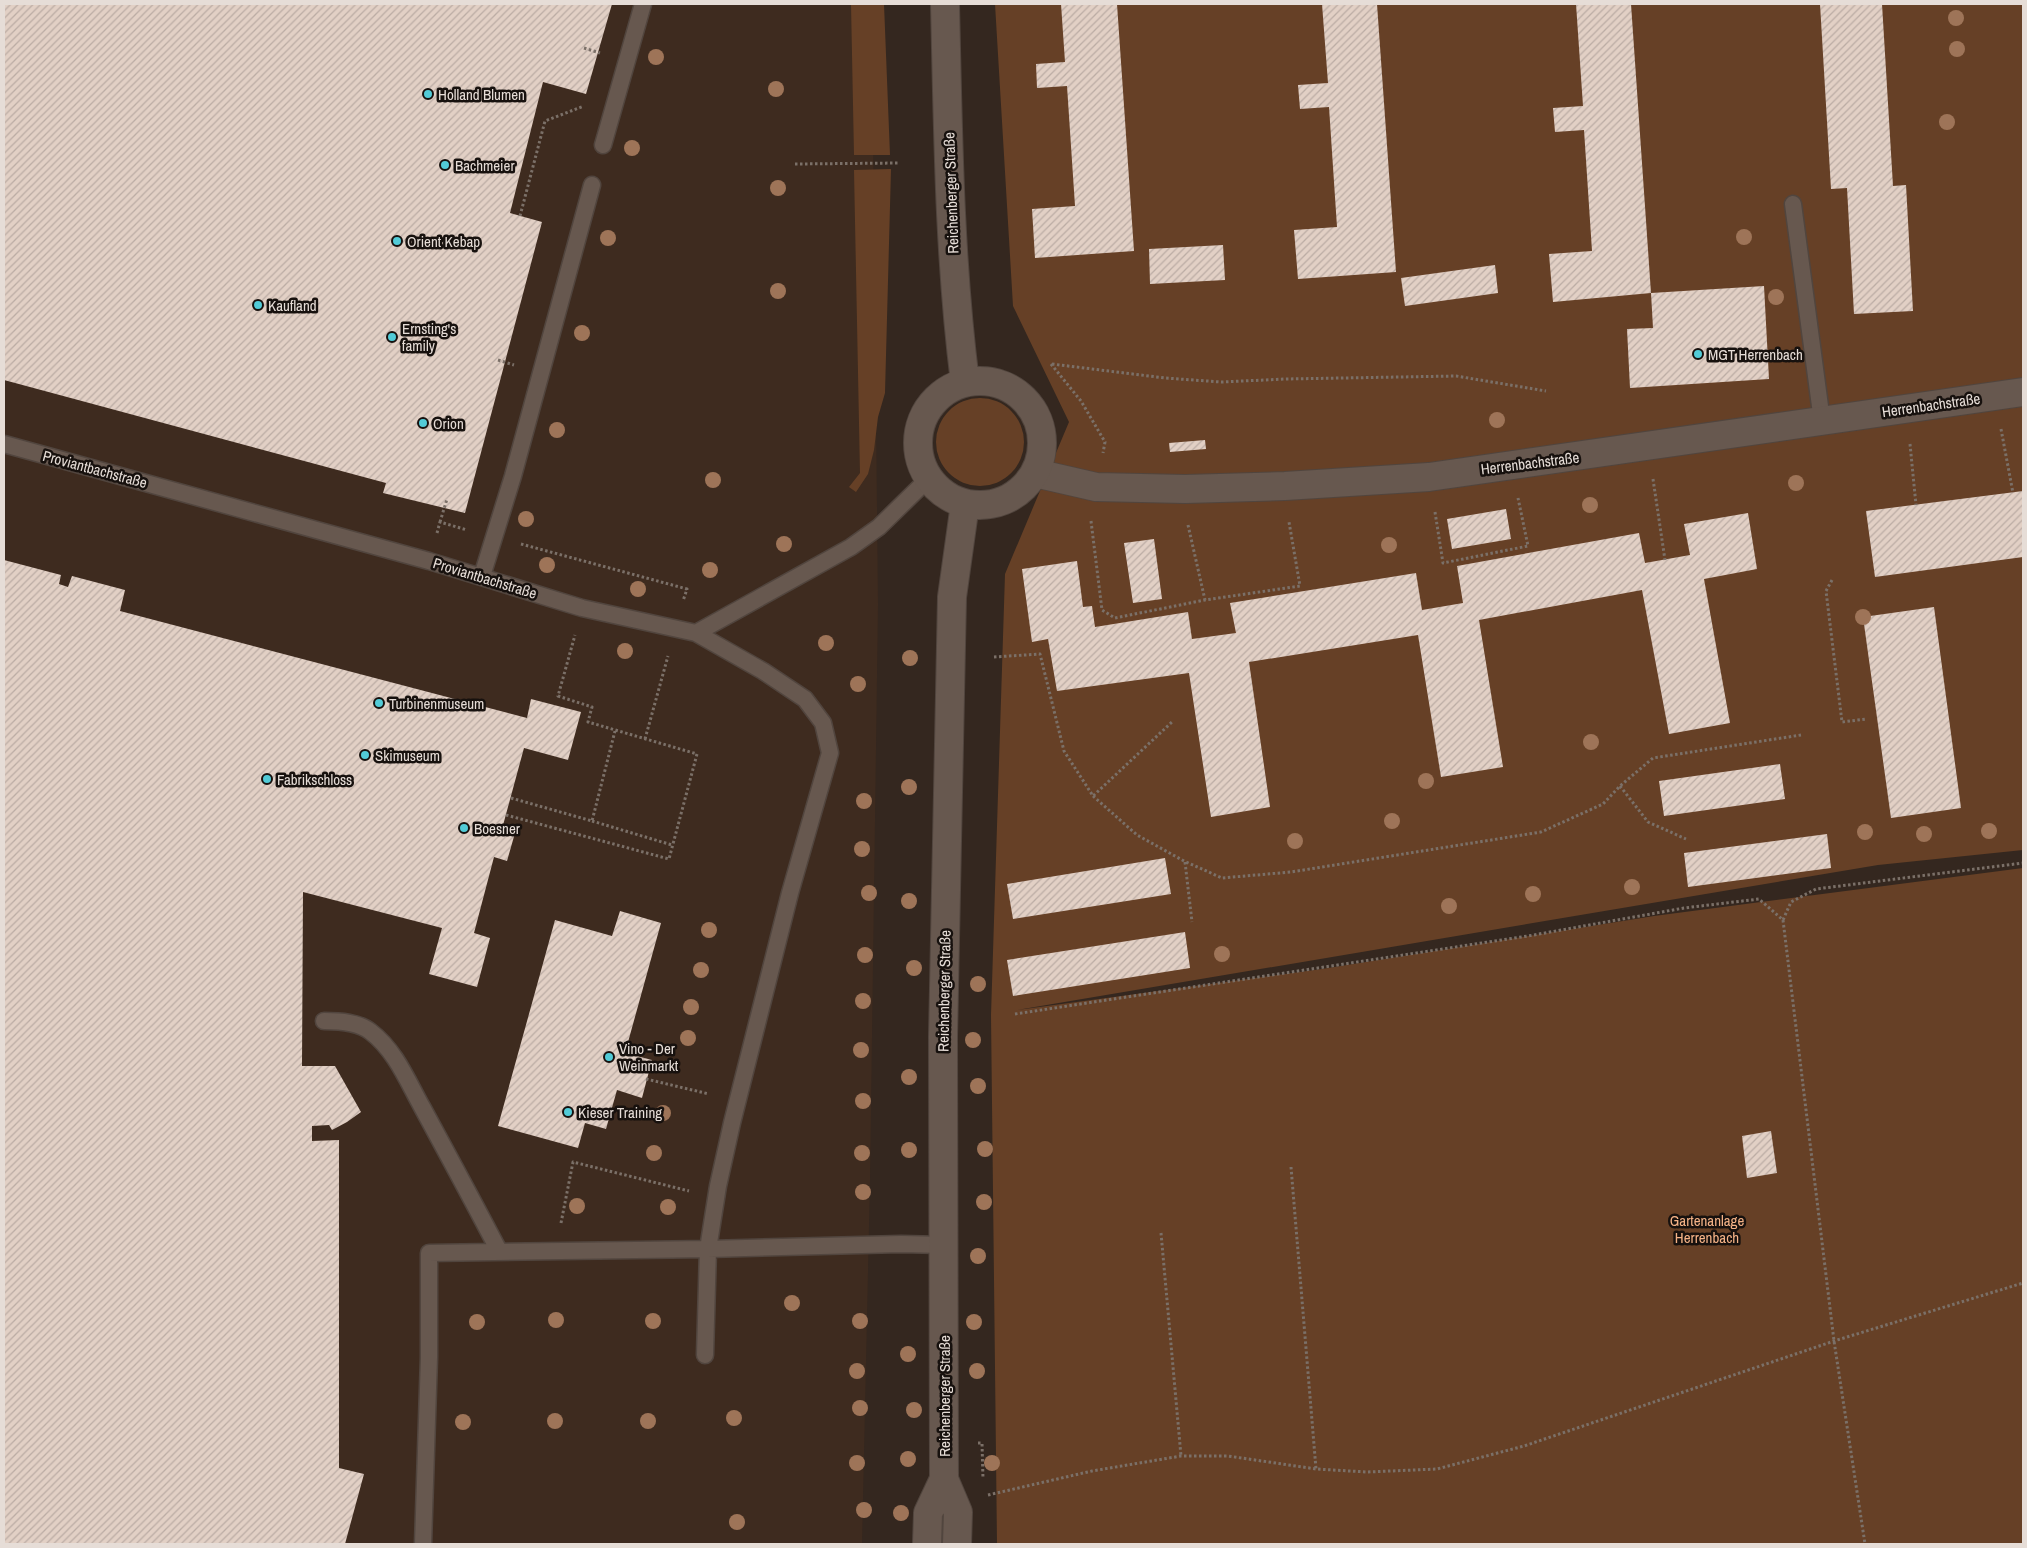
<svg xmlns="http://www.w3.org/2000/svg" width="2027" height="1548" viewBox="0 0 2027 1548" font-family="'Archivo Narrow',sans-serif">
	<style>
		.built { fill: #3e2b1f }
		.green { fill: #664026 }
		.building { fill: url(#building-hatch) }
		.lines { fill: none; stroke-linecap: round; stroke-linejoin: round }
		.service-casing { stroke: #51453e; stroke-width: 19 }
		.minor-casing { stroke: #51453e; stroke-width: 30 }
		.tertiary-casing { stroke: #51453e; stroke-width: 30 }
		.path { stroke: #7b7068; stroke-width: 3; stroke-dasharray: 2.5 2.5; stroke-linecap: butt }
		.service { stroke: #67584f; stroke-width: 16 }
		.minor { stroke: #67584f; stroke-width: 28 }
		.tertiary { stroke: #67584f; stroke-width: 28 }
		.tree { fill: #9e7458 }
		.poi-dot { fill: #52cbd7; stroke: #17110e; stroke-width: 2 }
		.labels { text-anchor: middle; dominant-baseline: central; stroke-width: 5; stroke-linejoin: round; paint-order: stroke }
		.poi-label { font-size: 15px; fill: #e6ddd7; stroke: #17110e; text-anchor: start }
		.street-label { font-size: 15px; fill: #e6ddd7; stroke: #17110e }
		.park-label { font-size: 15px; fill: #f5b387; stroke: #17110e }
	</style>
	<defs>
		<pattern id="building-hatch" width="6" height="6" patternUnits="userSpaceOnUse" patternTransform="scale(1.25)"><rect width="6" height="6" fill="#e2d0c5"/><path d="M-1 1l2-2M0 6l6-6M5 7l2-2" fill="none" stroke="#bbaca4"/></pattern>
	</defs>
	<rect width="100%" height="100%" fill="#34271f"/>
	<!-- built -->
	<path class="built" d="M4 4H859L873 128 878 604 870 1181 862 1544H4Z"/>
	<!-- green -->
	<path class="green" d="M851 4H884L890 155H854Z
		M995 4H2023V850L1878 865 1017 1010 1322 969 1654 916 2023 868V1544H997L991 1015 1005 574 1069 422 1013 306Z
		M891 169 885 393 878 417 874 450 868 474 856 492 849 487 860 473 854 170Z
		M936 442a44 44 0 1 1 88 0a44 44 0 1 1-88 0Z"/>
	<!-- building -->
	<path class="building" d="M4 4H612L586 94 543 82 510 213 542 222 465 513 383 493 386 483 4 380Z
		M1061 4H1117L1134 251 1035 258 1032 209 1075 206 1067 86 1037 88 1036 64 1065 62Z
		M1322 4H1377L1396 272 1298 279 1294 230 1337 227 1329 107 1300 109 1298 85 1328 83Z
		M1576 4H1631L1651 293 1553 302 1549 254 1592 251 1584 130 1555 132 1553 108 1583 106Z
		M1820 4H1882L1893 186 1906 185 1913 311 1854 314 1847 188 1831 189Z
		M1223 245 1225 280 1150 284 1149 249Z
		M1495 265 1498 293 1405 306 1401 278Z
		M1764 286 1769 379 1630 388 1627 329 1653 328 1651 293Z
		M1205 440 1206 449 1170 452 1169 443Z
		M2023 491V557L1875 577 1866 511Z
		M1506 509 1511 539 1452 549 1447 519Z
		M1748 513 1757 569 1704 579 1730 723 1669 734 1642 590 1479 620 1503 767 1441 777 1418 635 1249 662 1270 807 1211 817 1189 673 1057 691 1048 639 1032 642 1022 569 1077 561 1083 607 1092 606 1095 627 1188 612 1192 639 1236 633 1230 603 1416 573 1422 610 1463 603 1457 566 1639 533 1645 563 1690 555 1684 524Z
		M1154 539 1162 599 1133 603 1124 543Z
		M4 560 61 575 59 584 68 587 72 576 125 590 120 611 527 718 531 699 581 712 568 760 524 748 502 829 515 833 507 861 494 857 474 933 490 938 477 987 429 974 442 928 303 892 302 1066H335L361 1112 347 1122 332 1130 329 1125 312 1126V1141L339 1140V1468L364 1474 345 1544H4Z
		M1934 607 1961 808 1891 818 1863 617Z
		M1780 764 1785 799 1664 816 1659 781Z
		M1827 834 1831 868 1688 887 1684 853Z
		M1165 858 1171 894 1013 919 1007 884Z
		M620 911 661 923 625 1053 652 1060 642 1098 617 1090 606 1129 585 1123 578 1148 498 1126 555 920 612 936Z
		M1185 932 1190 968 1013 996 1007 960Z
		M1771 1131 1777 1173 1747 1178 1742 1136Z"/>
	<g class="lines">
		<defs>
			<path id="service" d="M603 145 643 4
				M1793 204 1822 421
				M4 444 429 561 582 608 696 633 851 547 879 527 929 478
				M482 576 513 476 592 185
				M696 633 763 671 805 699 823 723 830 753 790 893 732 1123 718 1186 708 1249 705 1355
				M324 1021C340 1021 359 1022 371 1032 395 1050 408 1082 422 1107 448 1155 474 1203 499 1251
				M423 1544 429 1357V1253L708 1249 901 1244 944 1245"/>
			<path id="minor" d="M1035 473 1096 487 1185 489 1285 486 1429 477 2023 392"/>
			<path id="tertiary" d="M945 4C948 130 949 256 965 382
				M918 443a62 62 0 1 1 124 0a62 62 0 1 1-124 0Z
				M927 1544 928 1513 944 1479
				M957 1544 958 1512 944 1479 943 1037 952 597 965 504"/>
		</defs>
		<!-- service casing -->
		<use href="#service" class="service-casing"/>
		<!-- minor casing -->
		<use href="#minor" class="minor-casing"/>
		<!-- tertiary casing -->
		<use href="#tertiary" class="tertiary-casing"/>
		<!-- path -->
		<path class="path" d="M584 48 600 53
			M795 164 899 163
			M520 216 545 121 584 106
			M498 360 514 365
			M1051 364 1081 401 1105 442 1103 453
			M1052 364 1165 378 1221 382 1286 379 1456 376 1546 391
			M2001 429 2013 493
			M1910 444 1916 505
			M1653 479 1665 560
			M1435 512 1443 563 1528 546 1518 498
			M1091 521 1102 610 1115 618 1205 600 1300 586 1289 522
			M440 522 447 499
			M1188 525 1205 600
			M437 533 440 522 467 530
			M521 544 687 589 683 601
			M1832 580 1826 591 1842 722 1866 719
			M994 657 1040 654 1064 751 1093 796 1172 722
			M645 739 668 656
			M1620 786 1648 822 1686 839
			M1093 796 1137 835 1184 861 1222 878 1291 872 1541 832 1603 804 1620 786 1653 758 1801 735
			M511 798 592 821 615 731
			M506 815 669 859 697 754 588 722 592 707 558 696 575 635
			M592 821 672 845
			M1185 862 1192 922
			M1783 920 1834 1341 1865 1544
			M1015 1014 1528 936 1684 908 1759 899 1783 920 1791 902 1816 889 2023 863
			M646 1079 709 1094
			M1291 1167 1316 1469
			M561 1223 573 1162 689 1191
			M1161 1233 1181 1456
			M978 1443H982L983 1479
			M988 1495 1092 1471 1181 1456H1228L1316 1469 1367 1472 1437 1469 1524 1446 1834 1341 2023 1283"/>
		<!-- service -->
		<use href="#service" class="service"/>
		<!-- minor -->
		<use href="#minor" class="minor"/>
		<!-- tertiary -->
		<use href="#tertiary" class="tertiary"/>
	</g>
	<!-- trees -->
	<g class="tree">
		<circle cx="1956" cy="18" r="8"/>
		<circle cx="1957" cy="49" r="8"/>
		<circle cx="656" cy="57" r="8"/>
		<circle cx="776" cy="89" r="8"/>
		<circle cx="1947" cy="122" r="8"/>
		<circle cx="632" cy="148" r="8"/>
		<circle cx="778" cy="188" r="8"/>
		<circle cx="1744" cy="237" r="8"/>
		<circle cx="608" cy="238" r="8"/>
		<circle cx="778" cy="291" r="8"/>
		<circle cx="1776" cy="297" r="8"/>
		<circle cx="582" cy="333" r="8"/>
		<circle cx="1497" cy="420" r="8"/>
		<circle cx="557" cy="430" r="8"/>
		<circle cx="713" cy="480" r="8"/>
		<circle cx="1796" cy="483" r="8"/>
		<circle cx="1590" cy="505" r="8"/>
		<circle cx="526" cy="519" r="8"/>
		<circle cx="784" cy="544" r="8"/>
		<circle cx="1389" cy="545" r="8"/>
		<circle cx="547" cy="565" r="8"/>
		<circle cx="710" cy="570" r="8"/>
		<circle cx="638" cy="589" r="8"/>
		<circle cx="1863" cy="617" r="8"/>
		<circle cx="826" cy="643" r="8"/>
		<circle cx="625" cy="651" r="8"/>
		<circle cx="910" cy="658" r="8"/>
		<circle cx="858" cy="684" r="8"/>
		<circle cx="1591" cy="742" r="8"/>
		<circle cx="1426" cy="781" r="8"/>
		<circle cx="909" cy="787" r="8"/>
		<circle cx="864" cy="801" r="8"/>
		<circle cx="1392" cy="821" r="8"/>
		<circle cx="1989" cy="831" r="8"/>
		<circle cx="1865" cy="832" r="8"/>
		<circle cx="1924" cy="834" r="8"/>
		<circle cx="1295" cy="841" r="8"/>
		<circle cx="862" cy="849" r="8"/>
		<circle cx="1632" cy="887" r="8"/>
		<circle cx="869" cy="893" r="8"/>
		<circle cx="1533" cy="894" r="8"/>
		<circle cx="909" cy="901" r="8"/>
		<circle cx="1449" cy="906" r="8"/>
		<circle cx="709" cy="930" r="8"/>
		<circle cx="1222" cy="954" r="8"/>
		<circle cx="865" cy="955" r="8"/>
		<circle cx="914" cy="968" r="8"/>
		<circle cx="701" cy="970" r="8"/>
		<circle cx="978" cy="984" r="8"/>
		<circle cx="863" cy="1001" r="8"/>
		<circle cx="691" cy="1007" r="8"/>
		<circle cx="688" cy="1038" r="8"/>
		<circle cx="973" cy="1040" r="8"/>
		<circle cx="861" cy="1050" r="8"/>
		<circle cx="909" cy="1077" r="8"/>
		<circle cx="978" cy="1086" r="8"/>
		<circle cx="863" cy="1101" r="8"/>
		<circle cx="663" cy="1113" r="8"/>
		<circle cx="985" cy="1149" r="8"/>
		<circle cx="909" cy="1150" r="8"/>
		<circle cx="654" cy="1153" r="8"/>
		<circle cx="862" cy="1153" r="8"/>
		<circle cx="863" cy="1192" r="8"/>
		<circle cx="984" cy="1202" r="8"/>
		<circle cx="577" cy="1206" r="8"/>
		<circle cx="668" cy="1207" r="8"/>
		<circle cx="978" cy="1256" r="8"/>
		<circle cx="792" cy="1303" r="8"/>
		<circle cx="556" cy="1320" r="8"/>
		<circle cx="653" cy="1321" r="8"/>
		<circle cx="860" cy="1321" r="8"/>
		<circle cx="477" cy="1322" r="8"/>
		<circle cx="974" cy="1322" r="8"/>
		<circle cx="908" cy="1354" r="8"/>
		<circle cx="857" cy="1371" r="8"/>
		<circle cx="977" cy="1371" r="8"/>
		<circle cx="860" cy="1408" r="8"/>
		<circle cx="914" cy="1410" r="8"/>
		<circle cx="734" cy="1418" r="8"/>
		<circle cx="555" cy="1421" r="8"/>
		<circle cx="648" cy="1421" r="8"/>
		<circle cx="463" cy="1422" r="8"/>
		<circle cx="908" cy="1459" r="8"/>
		<circle cx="857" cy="1463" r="8"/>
		<circle cx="992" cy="1463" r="8"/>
		<circle cx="864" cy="1510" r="8"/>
		<circle cx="901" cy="1513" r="8"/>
		<circle cx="737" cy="1522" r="8"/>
	</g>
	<!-- markers -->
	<g class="poi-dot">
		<circle cx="428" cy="94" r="5"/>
		<circle cx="445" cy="165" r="5"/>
		<circle cx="397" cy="241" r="5"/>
		<circle cx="258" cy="305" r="5"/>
		<circle cx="392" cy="337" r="5"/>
		<circle cx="1698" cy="354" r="5"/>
		<circle cx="423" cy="423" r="5"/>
		<circle cx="379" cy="703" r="5"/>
		<circle cx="365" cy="755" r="5"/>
		<circle cx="267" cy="779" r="5"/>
		<circle cx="464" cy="828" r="5"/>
		<circle cx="609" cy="1057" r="5"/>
		<circle cx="568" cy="1112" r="5"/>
	</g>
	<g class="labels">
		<!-- poi labels -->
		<g class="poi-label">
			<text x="438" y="94">Holland Blumen</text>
			<text x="455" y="165">Bachmeier</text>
			<text x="407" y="241">Orient Kebap</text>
			<text x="268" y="305">Kaufland</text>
			<text x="402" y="328">Ernsting's<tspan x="402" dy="17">family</tspan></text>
			<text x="1708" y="354">MGT Herrenbach</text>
			<text x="433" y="423">Orion</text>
			<text x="389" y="703">Turbinenmuseum</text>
			<text x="375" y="755">Skimuseum</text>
			<text x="277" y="779">Fabrikschloss</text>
			<text x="474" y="828">Boesner</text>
			<text x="619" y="1048">Vino - Der<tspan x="619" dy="17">Weinmarkt</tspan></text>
			<text x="578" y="1112">Kieser Training</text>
		</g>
		<!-- street labels -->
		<g class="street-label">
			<text transform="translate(951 193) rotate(-92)">Reichenberger Straße</text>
			<text transform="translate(1931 405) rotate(-8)">Herrenbachstraße</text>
			<text transform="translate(1530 463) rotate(-7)">Herrenbachstraße</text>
			<text transform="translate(95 469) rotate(15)">Proviantbachstraße</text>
			<text transform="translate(485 578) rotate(17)">Proviantbachstraße</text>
			<text transform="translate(944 991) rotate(-89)">Reichenberger Straße</text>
			<text transform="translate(944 1396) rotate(-90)">Reichenberger Straße</text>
		</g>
		<!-- park labels -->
		<g class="park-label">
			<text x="1707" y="1220">Gartenanlage<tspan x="1707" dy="17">Herrenbach</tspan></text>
		</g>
	</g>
	<!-- border -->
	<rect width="2027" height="1548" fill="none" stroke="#e6ddd7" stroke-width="10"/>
</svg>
